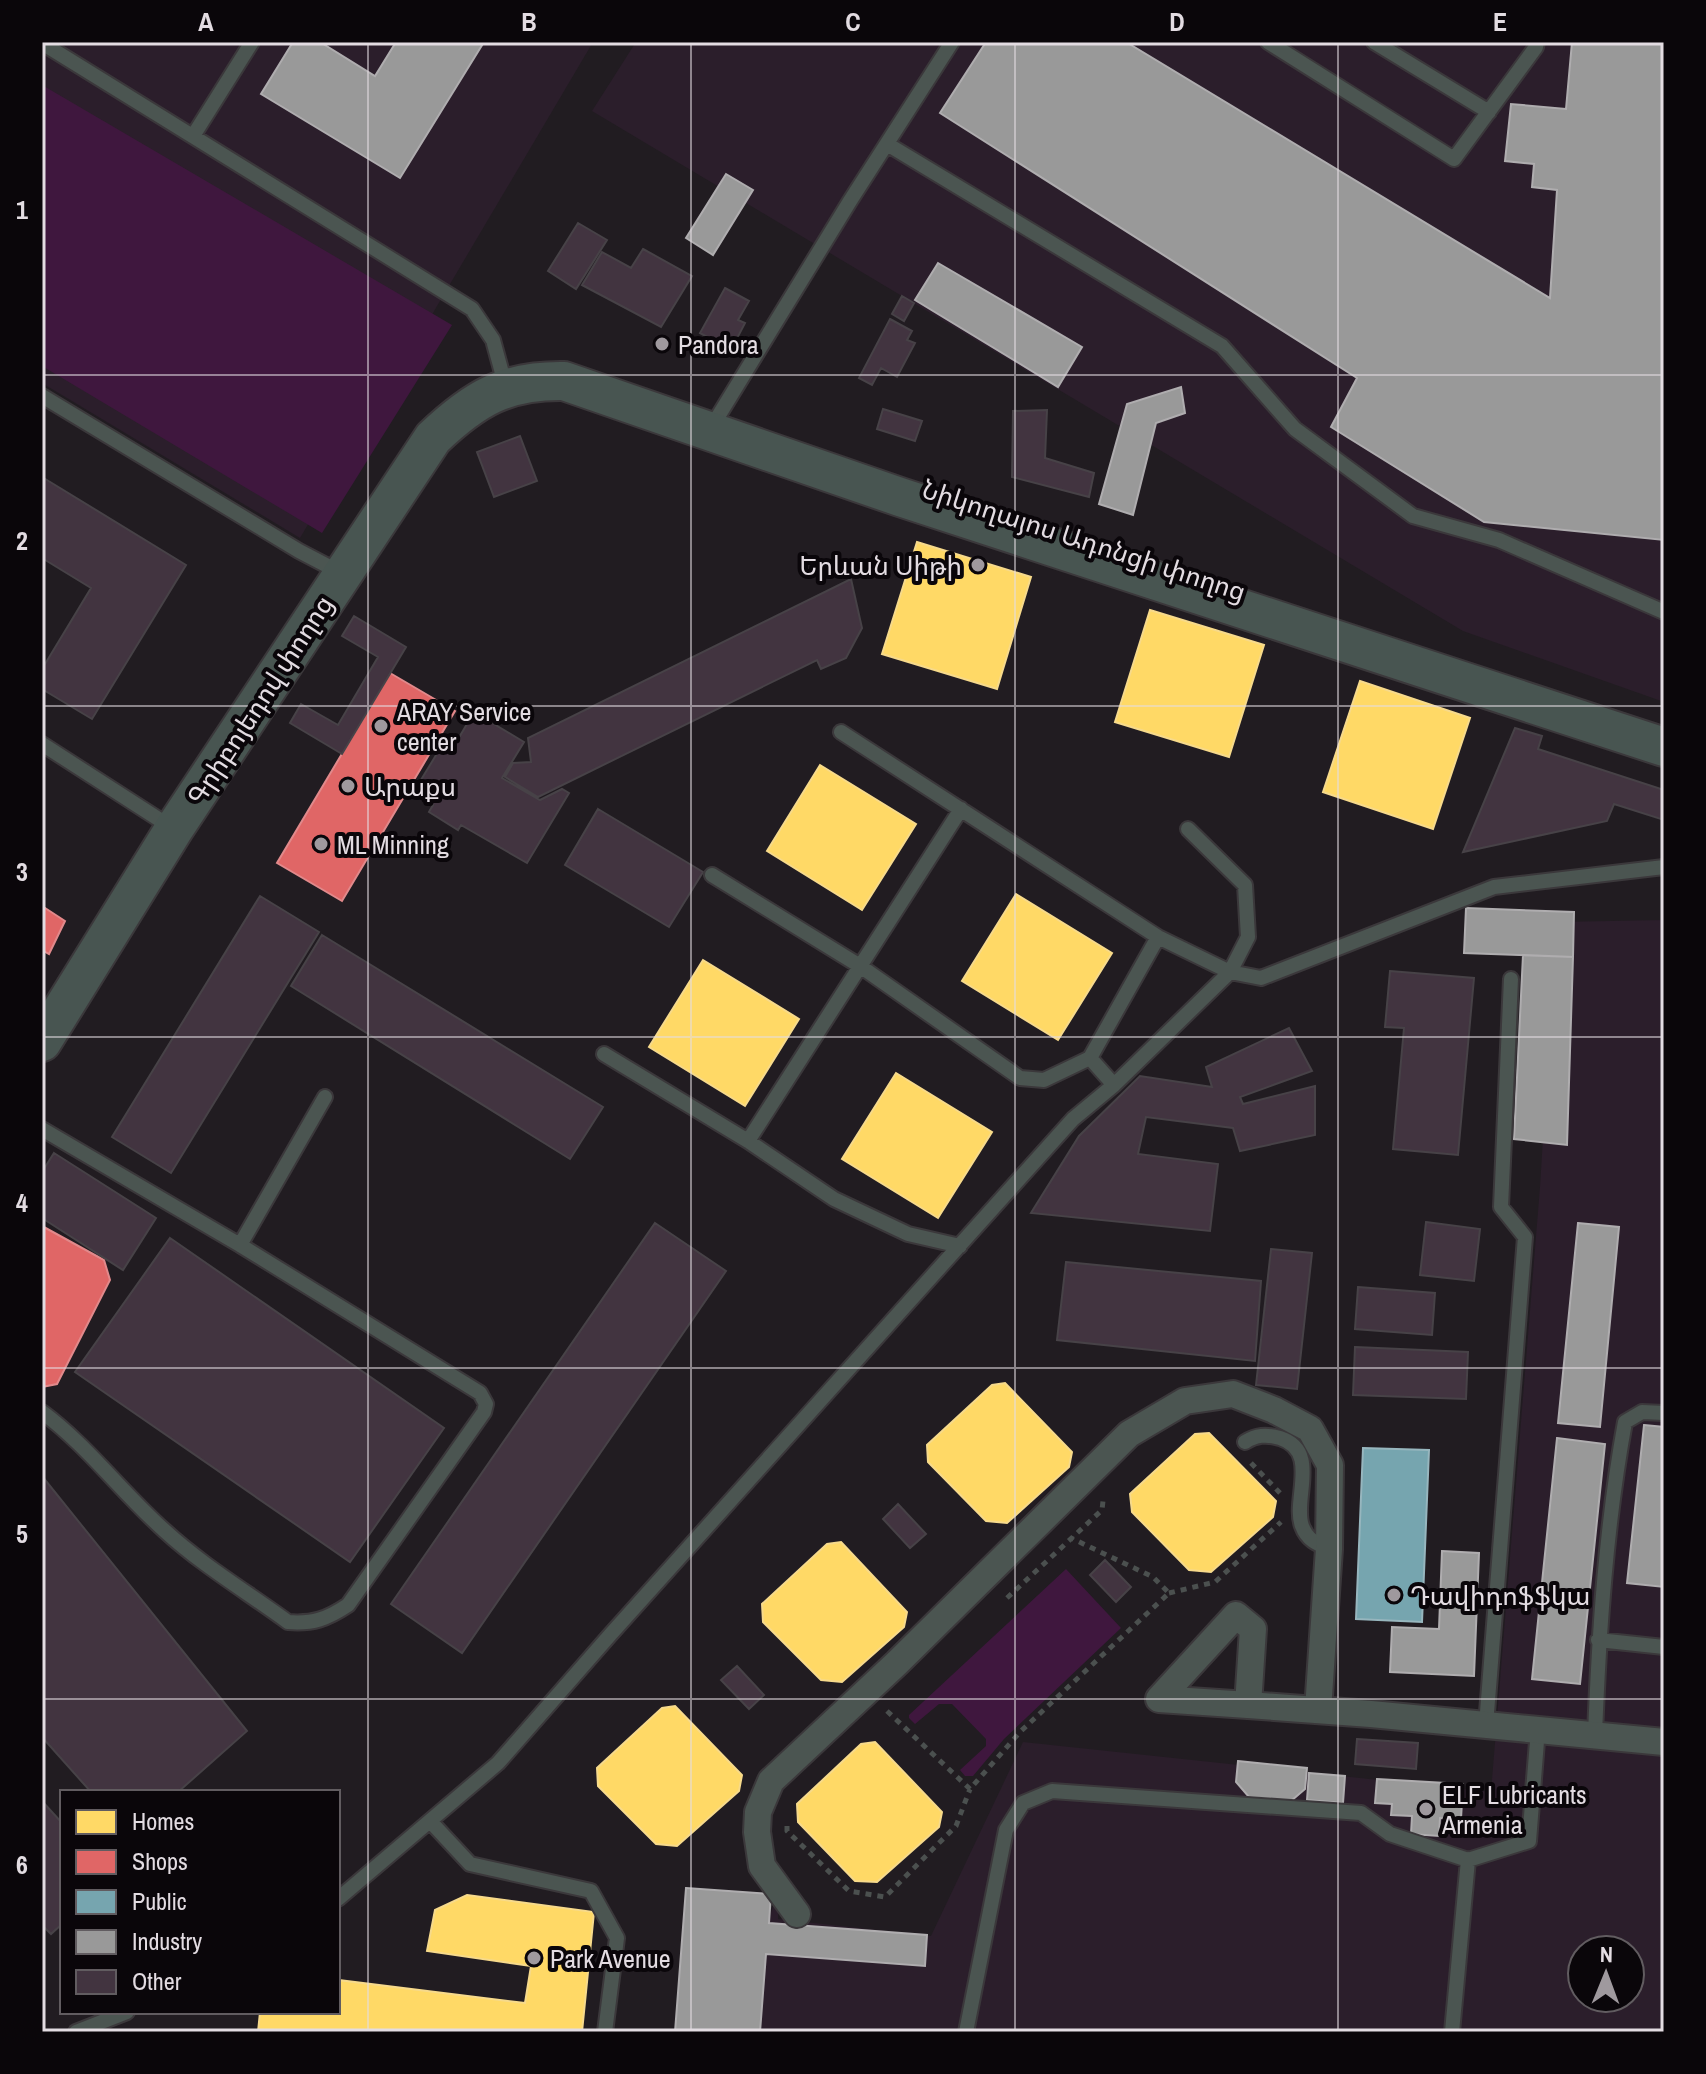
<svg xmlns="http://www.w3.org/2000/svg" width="1706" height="2074" viewBox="0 0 1706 2074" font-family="'Archivo Narrow','Noto Sans Armenian',sans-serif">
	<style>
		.built { fill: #2b1e2b; fill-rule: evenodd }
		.green { fill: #3f173e }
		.homes { fill: #ffd966; stroke: #f7da8b; stroke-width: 2 }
		.shops { fill: #e06666; stroke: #e1898b; stroke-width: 2 }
		.public { fill: #76a5af; stroke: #97b6be; stroke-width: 2 }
		.industry { fill: #999; stroke: #afadaf; stroke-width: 2 }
		.building { fill: #423440; stroke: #474247; stroke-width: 2 }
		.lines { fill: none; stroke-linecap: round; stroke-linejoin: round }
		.lane-casing { stroke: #3b383b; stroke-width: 18 }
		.street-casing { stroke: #3b383b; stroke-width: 30 }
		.secondary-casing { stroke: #3b383b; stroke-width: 42 }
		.path { stroke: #4b504f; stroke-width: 5; stroke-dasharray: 6 6; stroke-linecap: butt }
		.lane { stroke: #4b5551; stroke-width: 14 }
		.street { stroke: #4b5551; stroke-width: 26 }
		.secondary { stroke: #485551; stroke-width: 38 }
		.grid { fill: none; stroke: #e3dce2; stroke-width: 2; stroke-opacity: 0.55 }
		.poi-dot { fill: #9f999e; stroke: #0a060a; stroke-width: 3 }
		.labels { text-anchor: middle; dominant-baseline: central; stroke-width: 8; stroke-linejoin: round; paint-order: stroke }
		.poi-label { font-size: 26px; fill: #e3dce2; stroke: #0a060a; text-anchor: start }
		.street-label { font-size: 26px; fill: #e3dce2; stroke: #0a060a }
		.neatline { fill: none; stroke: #e3dce2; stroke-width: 3 }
		.grid-label { font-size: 26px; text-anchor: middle; font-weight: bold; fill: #e3dce2 }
	</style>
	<rect width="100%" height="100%" fill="#211c21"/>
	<!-- built -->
	<path class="built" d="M42 42H593L300 538 42 383Z
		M636 42H1664V702L1463 631 592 111Z
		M1664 920V2032H728L778 1893V1919L931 1936 1023 1742 1491 1792 1540 1187 1556 922ZM1582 1950H1630V1998H1582Z"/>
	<!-- green -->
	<path class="green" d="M42 85 452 325 322 533 42 366Z
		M1066 1569 1121 1628 1004 1739 973 1776H965L960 1770 986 1746V1739L952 1704H939L915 1724 909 1718V1715Z"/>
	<!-- homes -->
	<path class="homes" d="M917 542 1031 577 997 689 882 654Z
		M1150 610 1264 645 1229 757 1115 722Z
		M1360 681 1470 718 1433 829 1323 792Z
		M820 765 916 824 862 910 767 851Z
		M1016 894 1112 953 1058 1040 962 981Z
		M703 960 799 1019 745 1106 649 1047Z
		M896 1073 992 1132 938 1218 842 1159Z
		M1005 1383 1072 1452 1069 1467 1007 1523 986 1521 928 1462 927 1445 992 1385Z
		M1209 1433 1276 1501 1273 1517 1211 1572 1189 1570 1132 1512 1130 1494 1195 1434Z
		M841 1542 907 1612 904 1627 842 1682 821 1680 763 1622 762 1604 827 1544Z
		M675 1706 742 1775 739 1791 677 1846 656 1844 598 1786 597 1768 662 1708Z
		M875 1742 942 1812 939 1827 877 1882 855 1881 798 1822 797 1804 861 1744Z
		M467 1895 594 1912 582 2032H258L260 2012H338V1980L525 2003 531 1966 427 1951 435 1910Z"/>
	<!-- shops -->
	<path class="shops" d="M390 673 455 711 342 901 277 863Z
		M42 906 65 921 49 954 42 950Z
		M42 1226 104 1260 110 1280 57 1384 42 1387Z"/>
	<!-- public -->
	<path class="public" d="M1363 1448 1429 1450 1422 1622 1356 1619Z"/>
	<!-- industry -->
	<path class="industry" d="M293 42H320L375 76 396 42H484L400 178 261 94Z
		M986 42H1126L1550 298 1557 190 1532 187 1534 164 1505 161 1511 104 1566 109 1572 42H1664V540L1484 522 1331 427 1357 378 940 113Z
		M726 174 753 190 713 255 686 238Z
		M938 263 1082 347 1058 387 915 300Z
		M1181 387 1185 413 1156 423 1133 515 1099 504 1127 404Z
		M1466 908 1574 912 1573 957 1464 953Z
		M1523 955 1573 957 1567 1145 1514 1139Z
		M1578 1223 1619 1227 1600 1427 1558 1423Z
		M1644 1425 1664 1427V1587L1627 1583Z
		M1557 1438 1605 1444 1580 1684 1532 1679Z
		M1442 1551 1479 1553 1474 1676 1390 1672 1392 1627 1439 1629Z
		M1238 1761 1307 1768 1305 1789 1291 1801 1249 1797 1236 1782Z
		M1309 1773 1345 1776 1343 1803 1307 1800Z
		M1377 1779 1463 1784 1461 1819 1440 1818 1439 1836 1411 1834 1412 1816 1391 1815 1392 1804 1375 1803Z
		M686 1888 771 1894 769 1923 927 1935 925 1966 766 1954 760 2032H675Z"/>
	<!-- building -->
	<path class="building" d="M578 223 607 240 576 289 548 271Z
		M643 249 692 276 661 327 582 285 602 252 631 268Z
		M725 288 749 301 738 320 745 323 731 350 700 333Z
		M902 296 914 303 904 321 892 314Z
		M890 319 912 331 907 340 915 343 897 377 881 368 872 385 859 378Z
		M883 409 922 421 915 441 877 429Z
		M1047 410 1045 458 1094 473 1089 497 1012 477 1013 411Z
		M520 436 537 481 494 497 477 452Z
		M42 477 186 565 92 719 42 689V669L91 588 42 558Z
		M851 579 862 628 846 658 821 669 817 660 538 797 505 777 513 763 531 762 528 738Z
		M354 616 406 647 342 754 290 723 301 704 338 725 378 657 342 636Z
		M474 712 524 742 502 778 540 800 562 789 569 793 527 863 461 825 458 830 429 812 433 805 413 793 441 747 450 753Z
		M1515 728 1542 736 1538 749 1664 790V820L1614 804 1607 821 1463 852Z
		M598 809 703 872 669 927 565 865Z
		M260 896 319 932 171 1173 112 1137Z
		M322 935 603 1107 570 1159 291 986Z
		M1390 971 1474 978 1458 1155 1393 1149 1404 1028 1385 1027Z
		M1289 1028 1312 1071 1240 1097 1243 1104 1315 1086V1135L1240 1151 1233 1128 1146 1117 1138 1154 1218 1164 1210 1231 1031 1213 1079 1136 1140 1076 1212 1087 1206 1067Z
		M54 1153 156 1218 123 1270 42 1218V1172Z
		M1426 1222 1480 1229 1474 1281 1420 1275Z
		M655 1223 726 1271 462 1653 391 1604Z
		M170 1238 444 1428 350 1562 75 1372Z
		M1271 1249 1312 1253 1297 1389 1256 1385Z
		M1066 1262 1261 1281 1255 1361 1057 1340Z
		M1358 1287 1435 1293 1432 1335 1355 1329Z
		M1355 1347 1468 1352 1466 1399 1353 1395Z
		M42 1476 247 1731 178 1792H91L42 1737Z
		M898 1504 926 1534 910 1548 883 1519Z
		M1105 1560 1131 1587 1116 1602 1090 1575Z
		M737 1666 764 1695 749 1709 721 1680Z
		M1357 1739 1418 1743 1416 1769 1355 1764Z
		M42 1801 62 1823V1924L51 1934 42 1925Z"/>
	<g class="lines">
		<defs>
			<path id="lane" d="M1268 42 1454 159 1536 47 1537 42
				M1374 42 1489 112
				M42 43 472 309 493 340 502 373
				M193 136 252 42
				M887 144 1222 346 1295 429 1413 516 1499 540 1664 612
				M42 396 299 551 343 574
				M711 428 850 201 952 42
				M841 732 1158 937 1230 972 1248 937 1245 885 1188 829
				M42 744 174 829
				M712 875 860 966 1020 1078 1044 1080 1090 1058 1158 937
				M604 1054 748 1141 834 1199 908 1234 960 1246
				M1090 1058 1114 1085
				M42 1129 240 1245 480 1393 486 1404 484 1412 348 1605C327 1619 313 1624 288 1622 247 1592 202 1565 165 1531 122 1493 88 1446 42 1412
				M748 1141 961 809
				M240 1245 325 1097
				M1245 1442C1256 1435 1266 1434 1280 1438 1321 1451 1292 1500 1302 1526 1307 1540 1317 1544 1329 1549
				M1598 1640 1664 1647
				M1486 1725 1525 1237 1501 1207 1511 979
				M1595 1735C1599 1631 1606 1525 1625 1422L1642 1412 1664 1413
				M430 1821 470 1864 591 1891 617 1938 605 2032
				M338 1899 498 1763 610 1635 1073 1119 1114 1085 1230 972 1261 978 1494 887 1664 867
				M76 2032 127 2012
				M966 2032 1006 1830 1023 1803 1052 1791 1361 1813 1390 1834 1468 1860 1529 1841 1538 1729
				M1452 2032 1468 1860"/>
			<path id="street" d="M1248 1705 1159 1699 1236 1615 1253 1629 1248 1705 1371 1714 1664 1742
				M797 1914 762 1866 757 1832 758 1812 771 1781 897 1663 1129 1434 1185 1401 1233 1394 1274 1410 1310 1429 1330 1465 1329 1549 1318 1710"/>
			<path id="secondary" d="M42 1042 174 829 433 438C475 398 506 380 564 381L900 497 1664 747"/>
		</defs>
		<!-- lane casing -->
		<use href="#lane" class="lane-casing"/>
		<!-- street casing -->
		<use href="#street" class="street-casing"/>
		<!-- secondary casing -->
		<use href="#secondary" class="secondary-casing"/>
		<!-- path -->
		<path class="path" d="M1251 1463 1280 1493
			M1169 1593 1215 1582 1281 1522
			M1007 1598 1102 1510 1103 1501
			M887 1711 970 1789 1020 1732 1169 1593 1153 1577 1071 1538
			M787 1826V1831L849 1891 885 1897 956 1826 970 1789"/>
		<!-- lane -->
		<use href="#lane" class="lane"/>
		<!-- street -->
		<use href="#street" class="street"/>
		<!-- secondary -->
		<use href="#secondary" class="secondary"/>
	</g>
	<!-- grid -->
	<path class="grid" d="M368 42V2032M691 42V2032M1015 42V2032M1338 42V2032M42 375H1664M42 706H1664M42 1037H1664M42 1368H1664M42 1699H1664"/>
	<!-- markers -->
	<g class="poi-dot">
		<circle cx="662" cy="344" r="8"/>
		<circle cx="978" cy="565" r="8"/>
		<circle cx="381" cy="726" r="8"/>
		<circle cx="348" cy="786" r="8"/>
		<circle cx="321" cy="844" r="8"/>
		<circle cx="1394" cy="1595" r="8"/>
		<circle cx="1426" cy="1809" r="8"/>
		<circle cx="534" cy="1958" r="8"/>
	</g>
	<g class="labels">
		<!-- poi labels -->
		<g class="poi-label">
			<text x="678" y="344">Pandora</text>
			<text x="962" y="565" text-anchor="end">Երևան Սիթի</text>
			<text x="397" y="711">ARAY Service<tspan x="397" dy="30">center</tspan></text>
			<text x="364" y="786">Արաքս</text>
			<text x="337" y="844">ML Minning</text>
			<text x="1410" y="1595">Դավիդոֆֆկա</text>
			<text x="1442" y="1794">ELF Lubricants<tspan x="1442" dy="30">Armenia</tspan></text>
			<text x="550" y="1958">Park Avenue</text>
		</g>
		<!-- street labels -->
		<g class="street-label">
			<text transform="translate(1084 540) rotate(18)">Նիկողայոս Ադոնցի փողոց</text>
			<text transform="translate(260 700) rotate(-57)">Գրիբոյեդով փողոց</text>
		</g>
	</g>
	<!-- border -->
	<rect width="1706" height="2074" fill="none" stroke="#0a060a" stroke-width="88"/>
	<!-- legend -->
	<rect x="60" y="1790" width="280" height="224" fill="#0a060a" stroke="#615c60" stroke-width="2"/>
	<rect x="76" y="1810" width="40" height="24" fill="#ffd966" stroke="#615c60" stroke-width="2"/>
	<text x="132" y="1830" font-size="24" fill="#e3dce2">Homes</text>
	<rect x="76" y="1850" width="40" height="24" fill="#e06666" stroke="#615c60" stroke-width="2"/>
	<text x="132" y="1870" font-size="24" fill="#e3dce2">Shops</text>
	<rect x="76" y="1890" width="40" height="24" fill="#76a5af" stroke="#615c60" stroke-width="2"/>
	<text x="132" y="1910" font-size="24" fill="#e3dce2">Public</text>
	<rect x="76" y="1930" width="40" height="24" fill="#999999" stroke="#615c60" stroke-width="2"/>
	<text x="132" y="1950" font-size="24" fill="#e3dce2">Industry</text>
	<rect x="76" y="1970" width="40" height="24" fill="#423440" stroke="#615c60" stroke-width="2"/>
	<text x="132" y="1990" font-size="24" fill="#e3dce2">Other</text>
	<!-- north arrow -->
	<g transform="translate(1606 1974) rotate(1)"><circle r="38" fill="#0a060a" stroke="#615c60" stroke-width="2"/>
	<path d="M0-6L14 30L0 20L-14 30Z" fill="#9f999e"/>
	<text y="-12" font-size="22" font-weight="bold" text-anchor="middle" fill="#e3dce2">N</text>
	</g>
	<rect x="44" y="44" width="1618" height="1986" class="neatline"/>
	<g class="grid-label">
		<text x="206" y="31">A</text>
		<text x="529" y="31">B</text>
		<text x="853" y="31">C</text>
		<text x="1177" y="31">D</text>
		<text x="1500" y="31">E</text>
		<text x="22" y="219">1</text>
		<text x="22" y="550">2</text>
		<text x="22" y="881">3</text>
		<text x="22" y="1212">4</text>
		<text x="22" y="1543">5</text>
		<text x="22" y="1874">6</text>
	</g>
</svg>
